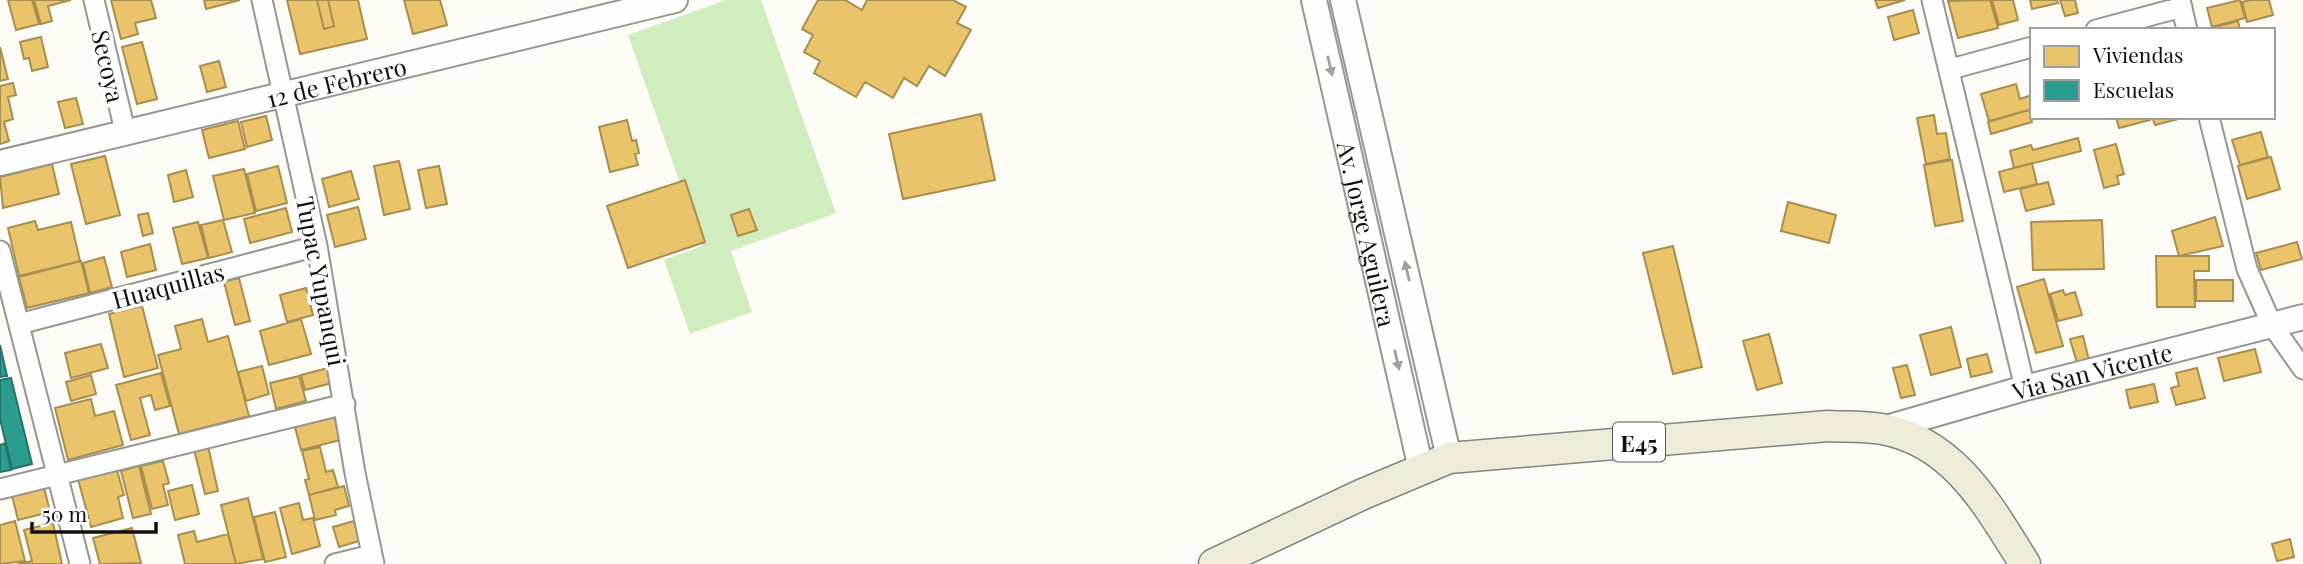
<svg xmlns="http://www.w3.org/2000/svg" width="2303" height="564" viewBox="0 0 2303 564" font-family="'Playfair Display',serif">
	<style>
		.forest { fill: #d1edc0 }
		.homes { fill: #e9c46a; stroke: #a88e4f; stroke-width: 2 }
		.schools { fill: #2a9d8f; stroke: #227369; stroke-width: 2 }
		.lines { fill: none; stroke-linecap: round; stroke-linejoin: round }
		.minor-casing { stroke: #969693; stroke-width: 23 }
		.tertiary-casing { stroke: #969693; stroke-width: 28 }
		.primary-casing { stroke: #848380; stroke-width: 33 }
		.minor { stroke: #fffefe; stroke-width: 19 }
		.tertiary { stroke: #fffefe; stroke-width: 24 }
		.primary { stroke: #eeebd9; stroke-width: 30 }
		.oneway { fill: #9f9f9f }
		.labels { text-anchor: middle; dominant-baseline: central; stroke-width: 7; stroke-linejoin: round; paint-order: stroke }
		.shield { fill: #fff; stroke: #585858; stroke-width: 2 }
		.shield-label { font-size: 23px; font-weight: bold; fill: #101010 }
		.street-label { font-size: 24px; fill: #101010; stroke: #fff }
	</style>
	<rect width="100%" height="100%" fill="#fcfbf5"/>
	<!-- forest -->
	<path class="forest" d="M726 0H761L836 213 731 251 752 312 690 334 664 260 702 246 628 35Z"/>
	<!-- homes -->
	<path class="homes" d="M8 0H32L39 24 16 30Z
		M34 0H71L48 6 52 21 41 24Z
		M111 0H151L156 18 135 23 138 34 121 39Z
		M204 0H240L206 9Z
		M287 0H317L324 29 334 26 328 0H358L367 39 300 54Z
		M317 0H328L334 26 324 29Z
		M404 0H440L447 25 413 34Z
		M818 0H845L862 10 867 0H953L966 7 957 23 971 30 945 76 929 66 917 86 904 78 893 98 865 82 856 97 814 73 820 61 804 52 813 35 802 29Z
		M1875 0H1905L1878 8Z
		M1990 0 1998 28 1958 38 1948 1Z
		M1992 0H2013L2018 20 1999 25Z
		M2030 0H2057L2058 3 2032 9Z
		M2060 0H2075L2078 13 2065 16Z
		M2240 0 2245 18 2212 27 2207 8Z
		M2250 0H2269L2273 15 2247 22 2242 2Z
		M1913 10 1919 33 1894 40 1888 17Z
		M2238 21 2240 30H2212L2211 28Z
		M41 37 48 67 32 71 29 58 24 59 20 42Z
		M142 42 157 99 137 104 122 47Z
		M0 47 8 79 0 81Z
		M219 61 226 87 207 92 200 66Z
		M13 83 16 95 8 97 13 119 4 122 9 141 0 144V86Z
		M2016 84 2020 99 2032 95V109L1989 121 1981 94Z
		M76 98 83 124 65 128 58 102Z
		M2029 110 2032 122 1991 134 1988 122Z
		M981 114 995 180 903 199 889 134Z
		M1934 115 1937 134 1946 133 1950 159 1926 164 1917 118Z
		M266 116 272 140 247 147 241 122Z
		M2116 117H2150V120L2119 128Z
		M2152 117H2186L2155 125Z
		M627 120 632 141 636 140 639 153 635 154 638 165 610 172 599 127Z
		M238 121 245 149 209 158 202 130Z
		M2261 132 2268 157 2240 165 2232 140Z
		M2078 138 2081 151 2014 168 2010 151 2031 145 2033 150Z
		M2116 144 2124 174 2117 176 2119 184 2104 188 2094 150Z
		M105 156 120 215 86 224 71 164Z
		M2271 157 2280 189 2247 199 2238 166Z
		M1952 160 1963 221 1935 226 1924 165Z
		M399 161 410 209 384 215 374 166Z
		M2032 163 2037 184 2004 192 1999 172Z
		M52 164 59 194 3 208 0 177Z
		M278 166 287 203 256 211 247 174Z
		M439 166 447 204 426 208 418 170Z
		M244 169 255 213 224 220 213 176Z
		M186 170 193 197 174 202 168 175Z
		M351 171 359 199 329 207 322 179Z
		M685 180 705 242 628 268 607 206Z
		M2048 182 2054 204 2026 211 2020 189Z
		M1788 202 1836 215 1829 243 1781 231Z
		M358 207 366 239 335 247 327 215Z
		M286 208 292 232 250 243 244 219Z
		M749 209 757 230 738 236 731 215Z
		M148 213 153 233 143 236 138 215Z
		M2215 217 2223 246 2179 256 2172 231Z
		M223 220 232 252 209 258 201 225Z
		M2102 220 2104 269 2033 270 2031 222Z
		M35 221 38 230 71 222 80 261 19 276 8 228Z
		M198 222 208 258 182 264 173 228Z
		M2297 242 2302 259 2261 270 2256 253Z
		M150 244 156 270 127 277 121 252Z
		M1673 246 1702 367 1673 374 1643 253Z
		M2156 256H2209V271H2194L2195 307H2157Z
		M104 257 112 287 90 293 83 263Z
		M81 261 89 293 27 308 19 277Z
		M239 278 250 321 235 325 224 282Z
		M2044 279 2063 346 2036 353 2017 287Z
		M2196 280H2233V301H2196Z
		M306 288 313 315 287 322 280 295Z
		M2063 290 2065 295 2075 292 2082 315 2058 321 2050 294Z
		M142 306 158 368 124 377 109 314Z
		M202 319 208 342 228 336 249 416 179 434 158 355 181 349 175 326Z
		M301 319 311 354 269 365 260 331Z
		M1951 327 1961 367 1931 375 1920 335Z
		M1769 334 1782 383 1757 390 1743 341Z
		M2083 336 2089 360 2077 363 2070 339Z
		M101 344 108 368 71 378 65 353Z
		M2255 349 2261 372 2224 381 2218 358Z
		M1987 354 1992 372 1971 377 1967 359Z
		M1907 365 1915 395 1901 398 1893 368Z
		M262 366 269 394 246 401 238 372Z
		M328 368 332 383 305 390 301 375Z
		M2197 368 2205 398 2176 405 2171 388 2179 386 2176 373Z
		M161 373 170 406 155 410 151 395 140 398 150 435 131 440 116 385Z
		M91 375 96 394 71 401 66 382Z
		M299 376 306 401 276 409 270 383Z
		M2154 384 2158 402 2130 408 2126 390Z
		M91 399 95 416 114 411 123 445 68 460 55 408Z
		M334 417 340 440 301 450 295 427Z
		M208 446 218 491 205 494 194 449Z
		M320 447 326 472 333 470 338 487 309 495 305 480 309 479 302 451Z
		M163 461 169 483 163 485 168 505 152 509 141 466Z
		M139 466 151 514 133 518 121 471Z
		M117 470 124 495 118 497 123 518 91 527 78 479Z
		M43 483 50 512 18 520 11 491Z
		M192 485 199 514 175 520 168 491Z
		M344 486 349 506 335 510 336 515 315 520 309 495Z
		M248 498 263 559 236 564 221 505Z
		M299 503 303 520 313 518 320 546 292 554 280 508Z
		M275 512 286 557 265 562 254 517Z
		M15 521 25 561 0 564V525Z
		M354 521 359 541 339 547 333 527Z
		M53 523 62 564H18L32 561 24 530Z
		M132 528 141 563 100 564 93 538Z
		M194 531 197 542 228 534 236 564H185L178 535Z
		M2290 539 2294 557 2277 561 2272 544Z"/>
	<!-- schools -->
	<path class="schools" d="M0 345 7 376 0 377Z
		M11 378 32 464 12 469 0 419V380Z
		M5 443 11 470 0 472V445Z"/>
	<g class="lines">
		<defs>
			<path id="minor" d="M94 0 125 131
				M262 0 317 246 355 473 374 564
				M1932 0 2025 388
				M2180 0 2187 30
				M2096 30 2182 7
				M1951 69 2032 47
				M2209 117 2247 269 2272 325 2303 369
				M0 251 80 564
				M19 324 317 246
				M0 489 345 404
				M335 564 372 555"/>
			<g id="tertiary">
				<path id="s1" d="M1314 0 1421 469"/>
				<path d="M1343 0 1449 458"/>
				<path id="s2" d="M0 163 675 0"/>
				<path id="s3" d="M1883 429 2025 388 2303 317"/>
			</g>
			<path id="primary" d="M1214 564 1363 494 1449 458 1828 426C1846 427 1864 426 1882 429 1955 442 1989 507 2025 564"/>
		</defs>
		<!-- minor casing -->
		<use href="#minor" class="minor-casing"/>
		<!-- tertiary casing -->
		<use href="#tertiary" class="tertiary-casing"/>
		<!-- primary casing -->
		<use href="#primary" class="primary-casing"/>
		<!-- minor -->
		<use href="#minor" class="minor"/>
		<!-- tertiary -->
		<use href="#tertiary" class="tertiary"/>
		<!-- primary -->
		<use href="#primary" class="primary"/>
	</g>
	<!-- one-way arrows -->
	<defs><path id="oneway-solid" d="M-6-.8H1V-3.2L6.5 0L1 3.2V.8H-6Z" transform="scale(1.75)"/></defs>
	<g class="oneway">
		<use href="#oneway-solid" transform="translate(1330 66) rotate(77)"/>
		<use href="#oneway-solid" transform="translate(1407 271) rotate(-103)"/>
		<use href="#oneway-solid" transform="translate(1397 360) rotate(77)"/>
	</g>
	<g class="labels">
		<!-- shield labels -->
		<rect class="shield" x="1613" y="422.5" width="52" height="39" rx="5"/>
		<g class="shield-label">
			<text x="1639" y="442">E45</text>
		</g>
		<!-- street labels -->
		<g class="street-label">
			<text transform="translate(109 66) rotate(77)">Secoya</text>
			<text stroke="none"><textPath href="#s2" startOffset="346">12 de Febrero</textPath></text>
			<text stroke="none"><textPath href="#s1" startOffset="240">Av. Jorge Aguilera</textPath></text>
			<text transform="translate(322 281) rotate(79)">Tupac Yupanqui</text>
			<text transform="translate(168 285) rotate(-15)">Huaquillas</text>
			<text stroke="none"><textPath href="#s3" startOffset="217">Via San Vicente</textPath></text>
		</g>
	</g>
	<!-- legend -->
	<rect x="2030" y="28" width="245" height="91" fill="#ffffff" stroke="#9f9f9f" stroke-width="2"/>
	<rect x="2044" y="46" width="35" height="21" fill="#e9c46a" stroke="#9f9f9f" stroke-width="2"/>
	<text x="2093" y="63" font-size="21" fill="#101010">Viviendas</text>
	<rect x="2044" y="80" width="35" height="21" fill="#2a9d8f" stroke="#9f9f9f" stroke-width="2"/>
	<text x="2093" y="98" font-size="21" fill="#101010">Escuelas</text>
	<!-- scale -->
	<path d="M32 522v10h124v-10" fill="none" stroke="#101010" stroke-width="3.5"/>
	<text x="42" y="522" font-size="21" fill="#101010" stroke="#ffffff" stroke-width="5" paint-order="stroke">50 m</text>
</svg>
